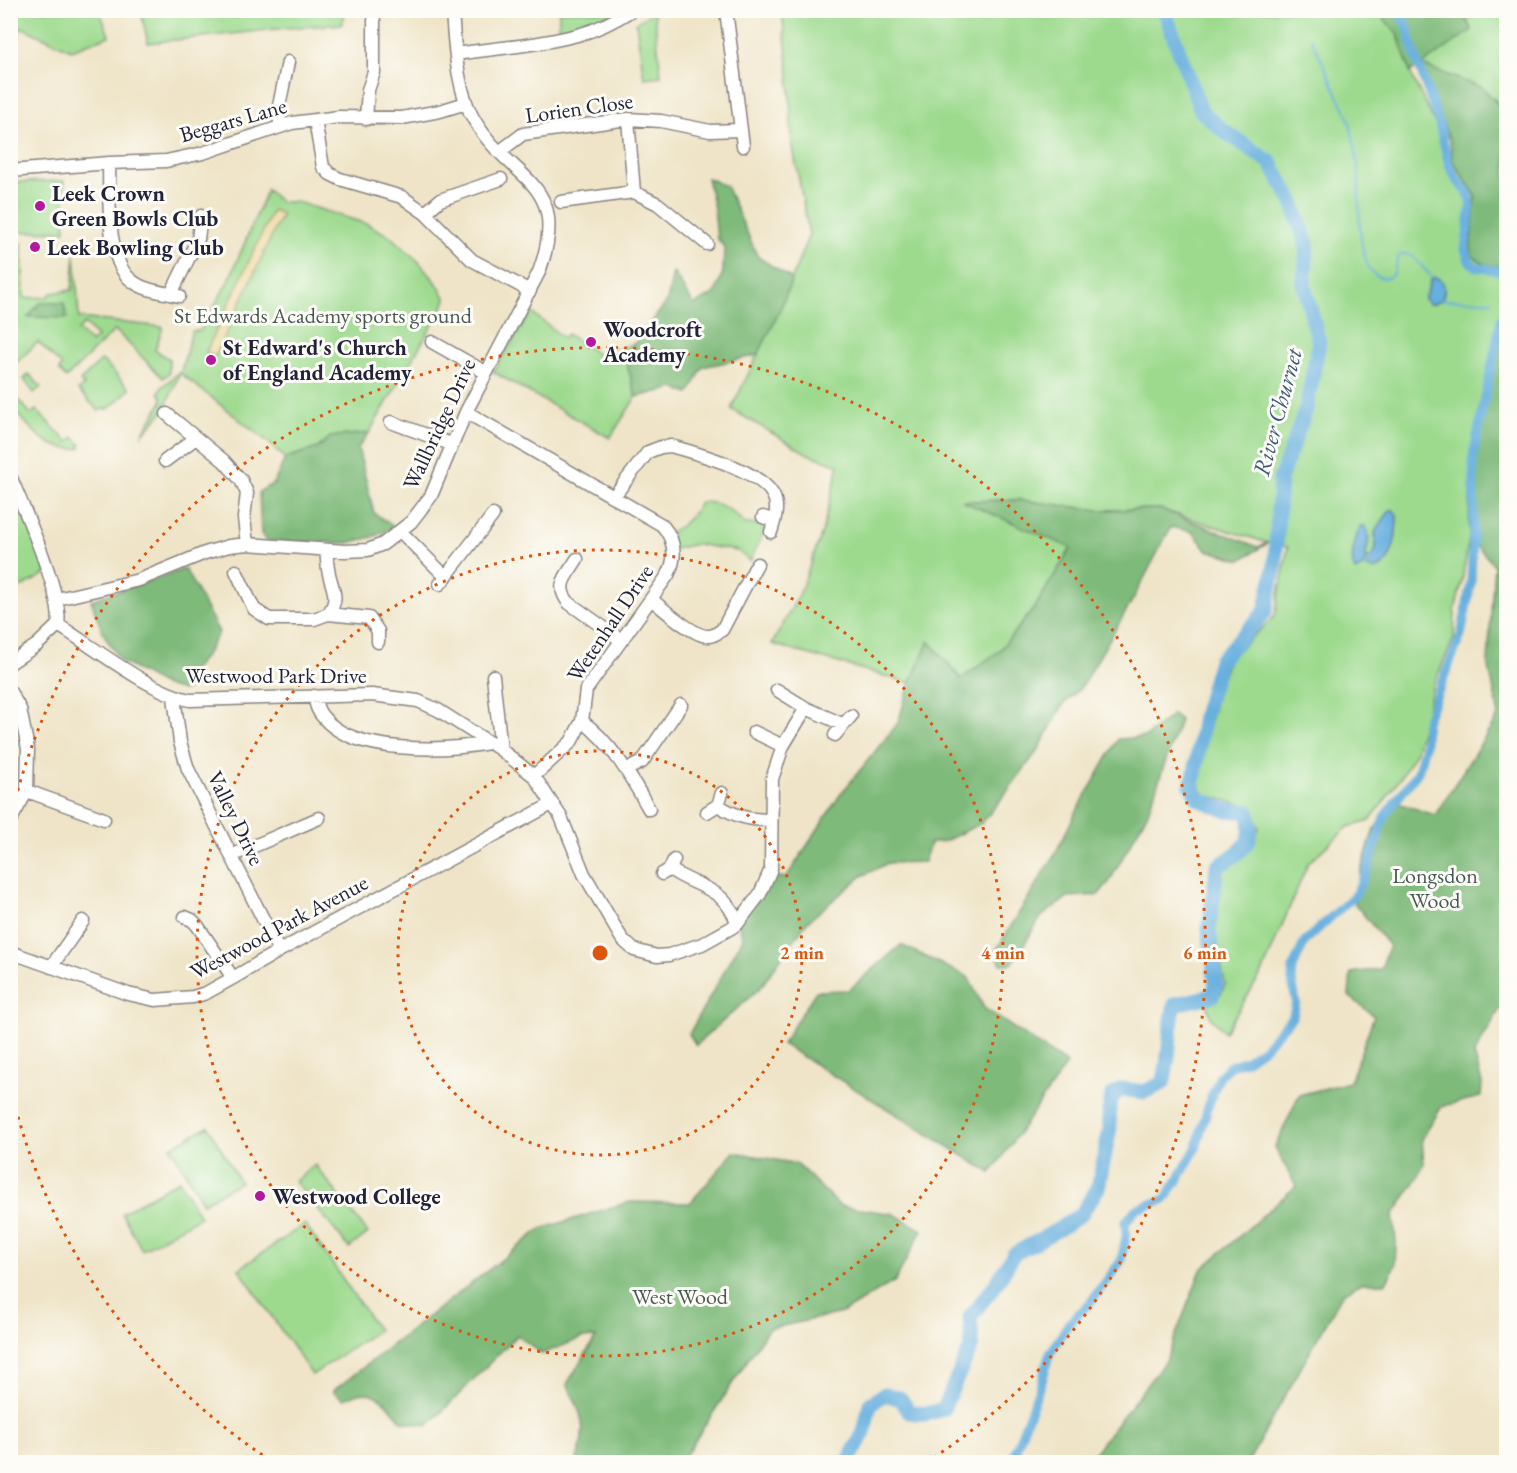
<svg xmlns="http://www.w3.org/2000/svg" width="1517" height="1473" viewBox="0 0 1517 1473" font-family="'EB Garamond',serif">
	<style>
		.green { fill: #9dda8e; stroke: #607e64; stroke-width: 1.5; fill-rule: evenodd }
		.forest { fill: #7eba79; stroke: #506e5a; stroke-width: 1.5 }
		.sand { fill: #eeda9e; stroke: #887e6c; stroke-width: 1.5 }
		.water { fill: #66afde; stroke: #44688c; stroke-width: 1.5 }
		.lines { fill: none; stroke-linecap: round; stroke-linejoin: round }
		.stream { stroke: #66afde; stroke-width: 2 }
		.canal { stroke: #66afde; stroke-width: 9 }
		.river { stroke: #66afde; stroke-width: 15 }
		.minor-casing { stroke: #888381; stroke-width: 15 }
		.minor { stroke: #fff; stroke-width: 12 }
		.ring { fill: none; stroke: #de560e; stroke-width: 3; stroke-dasharray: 3 6 }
		.poi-dot { fill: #b5179e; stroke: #fdfcf7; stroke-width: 2 }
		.labels { text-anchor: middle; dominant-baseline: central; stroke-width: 6; stroke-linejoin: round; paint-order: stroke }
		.street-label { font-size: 22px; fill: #22223b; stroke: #fdfcf7 }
		.poi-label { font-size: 22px; font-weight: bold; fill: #22223b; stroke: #fdfcf7; text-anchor: start }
		.park-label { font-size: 22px; fill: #475954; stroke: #fdfcf7 }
		.water-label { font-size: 24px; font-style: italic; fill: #3d5a7c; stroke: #fdfcf7 }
		.centre { fill: #de560e; stroke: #fdfcf7; stroke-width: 3 }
		.ring-label { font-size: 18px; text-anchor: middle; font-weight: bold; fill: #de560e; stroke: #fdfcf7; stroke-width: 6; stroke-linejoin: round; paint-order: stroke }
	</style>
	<rect width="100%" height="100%" fill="#fdfcf7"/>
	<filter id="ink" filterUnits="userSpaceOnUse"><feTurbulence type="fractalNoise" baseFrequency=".0167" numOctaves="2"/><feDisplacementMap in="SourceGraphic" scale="12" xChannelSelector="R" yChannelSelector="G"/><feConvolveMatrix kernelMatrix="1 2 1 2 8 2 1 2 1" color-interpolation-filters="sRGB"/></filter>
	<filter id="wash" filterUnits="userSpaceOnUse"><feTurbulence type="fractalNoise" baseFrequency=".008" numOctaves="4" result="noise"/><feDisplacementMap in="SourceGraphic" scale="24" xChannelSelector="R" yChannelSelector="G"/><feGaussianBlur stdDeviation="1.35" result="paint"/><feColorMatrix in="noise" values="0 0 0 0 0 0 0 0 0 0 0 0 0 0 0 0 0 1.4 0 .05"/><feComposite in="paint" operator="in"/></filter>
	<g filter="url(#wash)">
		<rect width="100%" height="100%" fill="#efe4c7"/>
		<!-- green -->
		<path class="green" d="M11 10 100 11 109 36 71 50 21 27 11 61Z
			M141 11H346L342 24 286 28 148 43Z
			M559 11H617L578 28 559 33Z
			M654 11 661 76 644 78 636 23Z
			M782 11H1385L1398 35 1410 72 1453 161 1476 196 1471 241 1486 265 1506 267V316L1503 320 1470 487 1469 537 1462 582 1455 610 1454 638 1433 686 1416 751 1401 777 1370 821 1348 827 1308 863 1263 971 1225 1032 1211 1018 1206 1001 1221 994 1225 984 1215 933 1220 871 1252 846 1259 828 1253 812 1243 805 1205 795 1198 784 1206 737 1220 683 1229 659 1275 616 1288 547 1268 543 1160 509 1098 510 1019 500 964 501 1072 548 1035 607 999 651 961 679 929 641 910 683 772 644 799 595 822 533 839 465 808 454 731 409 780 310 809 234 792 142 789 73Z
			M1462 11H1506V113L1496 100 1421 65 1472 30Z
			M64 181 65 231 15 232 14 182Z
			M267 190 281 202H297L367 224 390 236 418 261 436 282 446 299 443 307 369 433 330 437 318 448 285 458 269 443 180 373 164 410 141 436 162 402V398L159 392 162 387 181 371 192 331H200L229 280Z
			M11 205H12L13 245 22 243 24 298 47 297 51 293 72 290 75 255 79 318 163 327 155 350 169 359V373L163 378 115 330 66 378 59 370 62 366 38 342 11 368ZM85 324 97 337 91 343 78 330Z
			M531 312 564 338 567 334 605 359 610 352 635 343 625 356 636 397 610 438 493 372Z
			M102 360 130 389 108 409H102L99 411 78 390 84 385 80 381Z
			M29 374 41 387 34 393 24 379Z
			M11 392 31 414 36 410 68 442 74 437 81 445 80 448C48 454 30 427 11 407Z
			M10 477 47 573 11 593H10Z
			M700 502C721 502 731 509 745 524L762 525 765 530 750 561 738 551 696 544 674 549 669 533C683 526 693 516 700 502Z
			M208 1126 240 1182 203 1203 171 1147Z
			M315 1165 368 1233 349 1248 295 1181Z
			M179 1180 200 1217 142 1250 122 1213Z
			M305 1224 378 1330 312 1375 239 1269Z"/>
		<!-- forest -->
		<path class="forest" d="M1377 11H1462L1472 30 1422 65 1483 88 1506 113V267L1486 265 1471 255V241L1476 196 1453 162 1450 142 1421 65 1410 72 1398 35Z
			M707 178 726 186 758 257 792 279 780 310 758 355 703 367 689 394 674 388 636 397 625 356 667 302 673 272 694 305 715 293 723 272 724 247 717 238 714 208Z
			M40 303H64L67 318 28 317Z
			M1506 316V998L1474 1054 1482 1083 1481 1097 1442 1106 1422 1139 1424 1164 1419 1176 1393 1215 1396 1242 1395 1265 1386 1283H1361L1343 1293 1248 1462H1087L1166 1360 1201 1270 1296 1186 1275 1147 1299 1095 1350 1082 1374 1016 1349 996 1351 973 1381 969 1389 946 1355 904 1360 874 1374 829 1398 803 1435 815 1499 715 1488 663 1494 565 1469 537 1470 487 1503 320Z
			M369 433 358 448 374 513 394 527 373 537 347 543 267 541 261 534 259 492 274 483 285 458 318 448 330 437Z
			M1019 500 1098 510 1160 509 1258 547 1268 543 1241 560 1207 550 1193 532 1171 527 1132 601 1082 686 1063 705 1039 749 1006 793 982 823 945 841 930 843 924 862 888 863 862 876 806 923 760 988 696 1045 689 1034 743 938 738 923 769 875 786 878 840 795 898 723 910 683 929 641 961 679 999 651 1035 607 1071 548 962 501Z
			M185 569 219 632 206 655 192 672 193 687 182 691 166 686 120 661 102 631 91 600Z
			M1173 714 1180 720 1148 812 1109 882 1098 895 1068 897 1041 917 1012 964H1001L995 952 1053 858 1074 816 1118 739 1146 737Z
			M901 945 968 977 984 1008 1067 1064 991 1173 782 1044 816 991 849 990Z
			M734 1152 797 1164 840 1206 894 1214 922 1230 895 1281 842 1313 768 1329 681 1462H576C588 1428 583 1415 567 1384L596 1337 582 1338 542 1354 517 1335 429 1425 403 1422C381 1398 377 1385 343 1399L333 1391 541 1229 629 1202 690 1203Z"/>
		<!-- sand -->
		<path class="sand" d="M273 210 282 214 215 357 206 352Z"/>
		<!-- water -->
		<path class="water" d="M1432 277C1446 278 1446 289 1442 300L1433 304H1429L1424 299Z
			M1390 510H1394L1397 516C1397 533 1393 577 1366 568L1367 558 1373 556 1376 547 1375 532Z
			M1365 526C1373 536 1365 555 1363 567L1355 571C1349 560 1355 538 1360 527Z"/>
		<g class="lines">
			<!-- stream -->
			<path class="stream" d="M1311 39C1320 57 1329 75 1337 94 1341 102 1346 110 1349 119 1352 135 1357 153 1358 169 1361 189 1352 279 1385 278 1397 278 1395 264 1398 257L1403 254 1411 255 1432 277
				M1442 300 1492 301"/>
			<!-- canal -->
			<path class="canal" d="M1397 10 1407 25 1413 49 1438 120 1449 165 1456 179 1468 193 1471 205 1465 249 1469 261 1476 267 1506 272
				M1011 1462 1043 1378 1049 1355 1068 1324 1089 1304 1121 1261 1126 1236 1125 1223 1135 1210 1165 1199 1179 1178 1196 1148 1211 1097 1220 1076 1230 1066 1247 1060 1264 1048 1293 1016 1296 1002 1292 980 1293 967 1305 941 1355 895 1366 873 1385 815 1418 772 1425 745 1426 722 1461 635 1471 583 1474 507 1473 456 1501 320 1506 312"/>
			<!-- river -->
			<path class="river" d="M848 1462 864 1432 870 1404 885 1394 901 1399 909 1412 926 1414 943 1409 972 1345 970 1317 996 1284 1014 1254 1059 1229 1081 1214 1098 1188 1110 1128 1109 1111 1112 1096 1122 1089 1144 1092 1163 1083C1171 1057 1168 1030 1175 1004L1212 996 1216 985 1209 929 1217 867C1242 850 1257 845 1248 812L1225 810 1199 799 1191 786 1195 773 1204 716 1220 660 1265 612 1275 565 1280 479 1306 409 1319 343 1304 285 1307 245 1292 201 1270 162 1225 132 1201 111 1164 10"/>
		</g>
	</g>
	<g filter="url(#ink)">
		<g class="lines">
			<defs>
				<path id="minor" d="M726 10 743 146
					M456 54C498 48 541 45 581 34 599 29 616 20 632 10
					M366 119 368 90 374 72V20
					M628 119 634 192
					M315 120 323 167 330 174 340 179 402 197 425 213 472 260 530 291
					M280 127 279 106 288 62
					M499 152 523 134 628 119 661 121 710 131 740 130
					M109 163C110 194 105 259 131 280 144 291 163 292 179 296
					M10 171 109 163 166 161 203 153 292 123 339 117 402 118 440 111 466 103
					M561 202 634 192 658 204 707 244
					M425 213 440 200 501 179
					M171 294 198 239 201 216
					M432 342 485 372
					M466 412 662 525C675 540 677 557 668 575L586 690 582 721 571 742 534 776
					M167 414 224 461 241 480 247 493 244 518 247 544
					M391 422 451 444
					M165 461 196 438
					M10 476C23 507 64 597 58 625
					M614 496 648 452 661 447 671 446C698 454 767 471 775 500 778 511 774 522 771 532
					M763 517 774 521
					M400 531 446 577
					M326 550C327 556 327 563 328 569 331 588 341 597 328 614
					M577 559C567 576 554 585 569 603L621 640
					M236 571 254 609 269 619H314L328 614 369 618 378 631V642
					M440 584 493 515
					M57 599 139 580 205 553 229 546 247 544 345 551 368 550 383 544 411 522 431 496 466 412 539 272C573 179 509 182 473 118 457 89 454 43 452 10
					M651 599C662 608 696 638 709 636 714 636 718 632 722 630L757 564
					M58 625C95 648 150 692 190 700L372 695 418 701 438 710 501 750 534 776 561 817 584 874 622 939 634 950 657 956 669 955 702 944 731 928 738 923 760 894 771 869 772 779 783 746 806 708
					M10 663 37 645 58 625
					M493 676 501 750
					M777 690 806 708 842 724
					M10 692 20 709 28 749 27 791 10 821
					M314 696C316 704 317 711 323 717 353 755 445 751 489 743
					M174 697 180 742 188 769 279 951
					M582 721C612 743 631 777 649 809
					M754 732 783 746
					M835 735 851 716
					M626 770 642 762 681 705
					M27 791 104 819
					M718 805C736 817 750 820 771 820
					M707 812 718 805 722 793
					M231 856 319 818
					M670 869C685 881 704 884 719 896 728 903 733 913 738 923
					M662 874 670 869 674 860
					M185 917 192 920 197 925 233 978
					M10 952 128 994 155 1000 193 997 206 993 233 978 279 951 552 804
					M51 967 83 921"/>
			</defs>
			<!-- minor casing -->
			<use href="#minor" class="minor-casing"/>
			<!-- minor -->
			<use href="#minor" class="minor"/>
		</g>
	</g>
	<!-- distance rings -->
	<g class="ring">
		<circle cx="600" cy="953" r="202"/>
		<circle cx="600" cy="953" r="403"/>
		<path d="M270 1460A605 605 0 0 1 11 1089M11 817A605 605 0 1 1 930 1460"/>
	</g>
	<!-- markers -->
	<g class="poi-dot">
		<circle cx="40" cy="206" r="6"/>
		<circle cx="35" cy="247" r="6"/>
		<circle cx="591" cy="342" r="6"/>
		<circle cx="211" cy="360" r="6"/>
		<circle cx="260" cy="1196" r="6"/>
	</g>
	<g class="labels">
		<!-- street labels -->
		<g class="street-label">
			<text transform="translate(579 108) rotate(-8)">Lorien Close</text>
			<text transform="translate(233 120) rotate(-16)">Beggars Lane</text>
			<text transform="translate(439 424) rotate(-65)">Wallbridge Drive</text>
			<text transform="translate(610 623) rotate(-56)">Wetenhall Drive</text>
			<text x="276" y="675">Westwood Park Drive</text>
			<text transform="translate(236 818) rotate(64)">Valley Drive</text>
			<text transform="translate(279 927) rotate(-28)">Westwood Park Avenue</text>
		</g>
		<!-- poi labels -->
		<g class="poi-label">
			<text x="52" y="193">Leek Crown<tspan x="52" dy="25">Green Bowls Club</tspan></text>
			<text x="47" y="247">Leek Bowling Club</text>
			<text x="603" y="329">Woodcroft<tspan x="603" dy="25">Academy</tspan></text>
			<text x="223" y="347">St Edward's Church<tspan x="223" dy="25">of England Academy</tspan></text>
			<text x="272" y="1196">Westwood College</text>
		</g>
		<!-- park labels -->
		<g class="park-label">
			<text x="323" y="315">St Edwards Academy sports ground</text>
			<text x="1435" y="875">Longsdon<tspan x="1435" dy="25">Wood</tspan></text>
			<text x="680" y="1296">West Wood</text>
		</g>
		<!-- water labels -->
		<g class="water-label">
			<text transform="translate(1277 412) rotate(-75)">River Churnet</text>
		</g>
	</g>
	<circle cx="600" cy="953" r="9" class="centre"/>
	<g class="ring-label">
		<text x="802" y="959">2 min</text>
		<text x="1003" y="959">4 min</text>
		<text x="1205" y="959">6 min</text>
	</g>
	<!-- margin -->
	<rect width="1517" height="1473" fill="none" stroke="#fdfcf7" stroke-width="36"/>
</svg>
